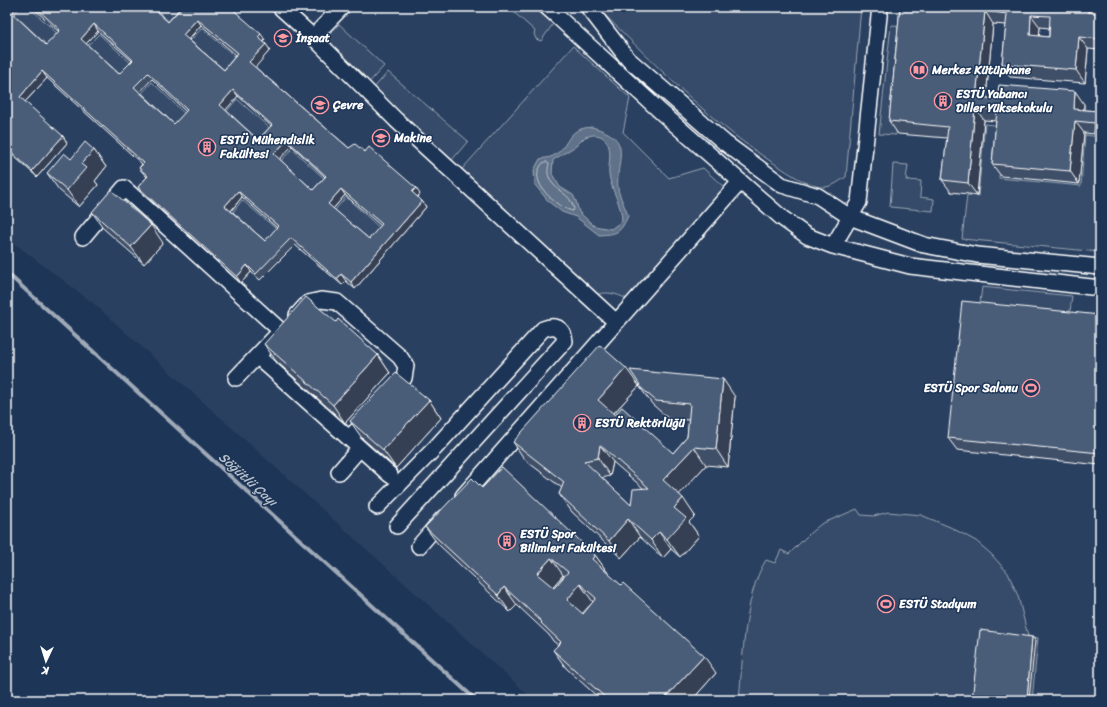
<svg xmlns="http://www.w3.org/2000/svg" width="1107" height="707" viewBox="0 0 1107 707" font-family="Sriracha,sans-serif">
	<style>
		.built { fill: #2a4161 }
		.green { fill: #364b69; stroke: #9aa5b4 }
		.water { fill: #617289; stroke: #a0aab8; fill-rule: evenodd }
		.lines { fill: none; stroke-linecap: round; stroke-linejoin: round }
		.shore { stroke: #c0c7d0; stroke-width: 1 }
		.stream { stroke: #a0aab8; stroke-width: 4 }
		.minor-casing { stroke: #fff; stroke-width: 18 }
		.minor { stroke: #1d3557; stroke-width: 15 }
		.wall { fill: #405068; stroke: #fff; fill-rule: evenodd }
		.shaded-wall { fill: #344155; stroke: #fff }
		.building { fill: #4a5d79; stroke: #fff; fill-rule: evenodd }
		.labels { text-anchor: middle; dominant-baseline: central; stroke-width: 3; stroke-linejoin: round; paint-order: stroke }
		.poi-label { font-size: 12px; font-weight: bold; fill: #fff; stroke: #1d3557; text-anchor: start }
		.water-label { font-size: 13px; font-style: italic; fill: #b8c0ca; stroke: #1d3557 }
	</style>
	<rect width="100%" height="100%" fill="#1d3557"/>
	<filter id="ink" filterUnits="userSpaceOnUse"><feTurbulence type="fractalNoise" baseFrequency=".025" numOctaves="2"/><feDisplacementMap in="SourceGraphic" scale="8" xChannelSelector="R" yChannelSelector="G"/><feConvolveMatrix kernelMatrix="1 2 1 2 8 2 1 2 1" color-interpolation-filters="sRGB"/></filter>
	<g filter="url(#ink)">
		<!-- built -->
		<path class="built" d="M7 7H1100V700H534L93 303 7 238Z"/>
		<!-- green -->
		<path class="green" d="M20 7H29L61 37 50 48 14 14Z
			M153 7H178L184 12 173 25Z
			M508 7H533L553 24 541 41 536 39 534 34 535 31Z
			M600 7H861L846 177C838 182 831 188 821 187 808 186 789 173 778 166 713 125 659 68 604 14Z
			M339 24 384 66 366 86 321 44Z
			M891 25 906 26 896 135 879 134Z
			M202 28 239 60 228 73 190 41Z
			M99 34 134 66 124 78 88 45Z
			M573 46 630 98 623 132 669 178 703 168 726 189 631 301C619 295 611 291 598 294L462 169Z
			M388 72 468 141 452 160 372 90Z
			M152 82 188 117 178 128 142 93Z
			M237 99 273 131 262 143 227 111Z
			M985 124 1004 126 999 178 1081 186 1085 135 1100 137V252L962 239 967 195 978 196Z
			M292 149 328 182 317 194 281 161Z
			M893 164 908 165 906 180 921 181 920 197 934 199 933 211 890 207Z
			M346 197 383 231 373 244 335 210Z
			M242 200 280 232 269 245 233 212Z
			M982 287 1072 296 1069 319 979 310Z
			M857 509 861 515 874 516 888 512 921 515 950 527 976 541 991 554 1008 573 1018 596 1028 636 1038 638 1032 700H739C743 659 744 594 766 560L775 563 781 550 789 554 809 534 821 524Z"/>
		<!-- water -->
		<path class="water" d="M592 127C636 139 615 159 618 189 619 195 626 209 628 216 620 233 618 234 599 235L576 217 562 212 549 202 535 185 534 170 540 159C544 158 549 158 553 156 572 145 564 129 592 127ZM593 135C598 135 603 136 606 141 613 150 608 164 609 174 611 191 622 204 622 221L611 229 594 226 579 212 576 201 573 195 560 187 552 174 553 160 576 146 585 137Z"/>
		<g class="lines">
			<!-- shore -->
			<path class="shore" d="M547 162 549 164C548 168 547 173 549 177 555 193 570 191 574 209L573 211C559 209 534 187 538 171 539 169 541 165 543 163Z"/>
			<!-- stream -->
			<path class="stream" d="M7 273 476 700"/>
			<defs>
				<path id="minor" d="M280 7 313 37 396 120 616 322
					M547 7 661 112 782 218 807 236 833 246 910 266 1100 288
					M588 7 628 59 725 143 782 185 818 196 850 217 924 245 977 255 1100 267
					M313 37 342 7
					M83 237 124 188 281 331
					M833 246 859 202 880 7
					M297 315 308 303 321 300 337 302 400 357 406 366 404 378 391 394
					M257 356 280 332
					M236 378 257 356 390 475
					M349 438 371 416
					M339 472 359 449
					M463 496 740 182
					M377 507 435 448 543 329C555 324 563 327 565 341L397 526
					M419 546 443 518"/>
			</defs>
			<!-- minor casing -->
			<use href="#minor" class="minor-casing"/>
			<!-- minor -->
			<use href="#minor" class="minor"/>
		</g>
		<!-- wall -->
		<path class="wall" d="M7 7 12 13 46 45 59 32 32 7H152L168 22 181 7H230L265 40 264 42 270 50 255 67 349 148 365 152 420 194 418 197 422 201 426 207 355 289 346 281 342 285 295 245 260 280 251 272 241 283 143 193 138 187 147 177 144 174 139 168 142 164 47 78 25 102 67 143 37 177 7 150V87L10 84 7 81ZM201 25 236 55 224 70 189 40ZM98 31 132 61 119 74 86 44ZM152 79 186 112 174 124 140 92ZM238 96 271 126 258 140 225 110ZM292 146 325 177 313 190 279 159ZM345 195 381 226 369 239 333 209ZM242 197 277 228 265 241 231 211Z
			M900 7 1098 9V13L1100 14V50L1088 49 1085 83 1010 77 1002 64 1006 25 993 24 986 98 1084 104V110L1098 111 1100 94V142L1095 134 1084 133 1079 184 1001 176 992 164 996 121 984 120 977 195 951 192 942 180 947 138 898 134 889 121ZM1040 27 1049 28V37L1039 36Z
			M94 150 106 167 95 181 98 185 79 207 59 190 47 173 71 159Z
			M92 212 163 243 144 264 104 229Z
			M1100 315V465L957 450 948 438Z
			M336 322 378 355 390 373 345 423 276 361 264 344Z
			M639 386 735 397 728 467 706 465 679 494 695 516 689 522 699 536 680 557 671 549 663 558 640 537 621 558 572 512 559 494 562 488 525 460 513 442 639 386 613 414 673 453 687 437 689 420 669 419 652 404ZM613 462 643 488 631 505 602 478 610 476Z
			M429 400 441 418 396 468 362 438 350 421Z
			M482 488 595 555 608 573H607L716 673 692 700H601L566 668 553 650 558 645 553 641 549 635 517 605 510 612 438 544 425 527ZM563 575 564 576 554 588 553 587Z"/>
		<!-- shaded-wall -->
		<path class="shaded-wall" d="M7 7H17L11 14 7 8Z
			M1088 7H1096L1098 9 1096 25 1088 12Z
			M985 11 993 24 985 109 976 97Z
			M1031 15 1040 27 1038 48 1030 35Z
			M197 19 201 25 187 41 183 35Z
			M94 24 98 31 85 45 81 39Z
			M261 34 265 40 262 43 258 37Z
			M1079 37 1088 49 1085 83 1076 70Z
			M266 44 270 50 254 69 249 62Z
			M42 71 47 78 24 103 20 97Z
			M233 90 238 96 224 112 220 105Z
			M1075 91 1084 104 1083 121 1074 109Z
			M975 108 984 120 977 195 968 183Z
			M1075 121 1084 133 1079 184 1070 171Z
			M63 136 67 143 37 177 32 171Z
			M287 140 292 146 278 161 274 154Z
			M94 150 106 167 95 181 98 185 79 207 67 190 81 164Z
			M416 188 420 194 416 198 412 192Z
			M341 189 345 195 332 210 328 204Z
			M238 191 242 197 230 212 225 206Z
			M422 201 426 207 355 289 351 282Z
			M151 225 163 243 144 264 131 247Z
			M247 265 251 272 241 283 237 277Z
			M341 274 346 281 342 285 337 279Z
			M378 355 390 373 345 423 333 405Z
			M626 368 639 386 610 417 598 400Z
			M723 379 735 397 728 467 716 449Z
			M429 400 441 418 396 468 383 450Z
			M600 445 613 462 610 476 598 458Z
			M694 447 706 465 676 498 663 480Z
			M683 498 695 516 689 522 699 536 680 557 667 539 674 508Z
			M628 519 640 537 621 558 609 541Z
			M659 532 671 549 663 558 651 540Z
			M595 555 608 573 604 577 592 559Z
			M551 558 563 575 549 591 537 574Z
			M580 584 593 602 579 617 567 600Z
			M504 587 517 605 510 612 498 595Z
			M1032 637 1035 640 1029 700H1027Z
			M704 656 716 673 692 700H663Z"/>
		<!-- building -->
		<path class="building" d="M35 7H152L168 22 182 7H230L261 34 258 37 266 44 249 62 349 148 355 144 365 152 369 147 416 188 412 192 422 201 351 282 341 274 337 279 291 238 256 274 247 265 237 277 138 187 148 176 139 168 144 163 42 71 20 97 63 136 32 171 7 148V87L11 82 7 79V8L46 45 60 30ZM197 19 238 53 224 70 183 35ZM94 24 133 60 119 74 81 39ZM148 73 187 110 174 124 134 87ZM233 90 272 125 258 140 220 105ZM287 140 326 176 313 190 274 154ZM341 189 382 224 369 239 328 204ZM238 191 278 226 265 241 225 206Z
			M900 7H1088V12L1100 14V39L1079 37 1076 70 1002 64 1007 14 985 11 976 97 997 99 999 85 1075 91 1074 109 1098 111 1100 94V134L1094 133 1095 123 1075 121 1070 171 992 164 997 110 975 108 968 183 942 180 948 127 889 121ZM1031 15 1050 16 1049 37 1030 35Z
			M85 142 94 150 81 164 86 168 67 190 47 173 64 153 71 159Z
			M111 190 151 225 131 247 92 212Z
			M306 297 336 322 338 319 378 355 333 405 264 344Z
			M962 301 1100 315V453L948 438Z
			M600 345 626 368 598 400 615 415 622 407 673 453 687 437 690 404 656 401 639 386 640 385 630 370 723 379 716 449 694 447 663 480 683 498 674 508 686 518 667 539 659 532 651 540 628 519 609 541 559 494 564 482 513 442ZM600 445 649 488 633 489 631 505 584 461 598 458Z
			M396 373 429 400 383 450 350 421Z
			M502 467 595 555 592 559 621 585 623 583 704 656 663 700H608L553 650 561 642 541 623 542 622 504 587 498 595 425 527 472 478 482 488ZM551 558 568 572 554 588 537 574ZM580 584 596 598 583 614 567 600Z
			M980 630 1032 637 1027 700H972Z"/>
	</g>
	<!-- icons -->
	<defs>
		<symbol id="school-ring" viewBox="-11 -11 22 22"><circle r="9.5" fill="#1d3557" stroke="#ff9aa2" stroke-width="1.5"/><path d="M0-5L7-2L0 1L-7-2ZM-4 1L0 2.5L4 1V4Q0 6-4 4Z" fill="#ff9aa2"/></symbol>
		<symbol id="library-ring" viewBox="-11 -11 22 22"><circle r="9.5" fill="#1d3557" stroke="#ff9aa2" stroke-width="1.5"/><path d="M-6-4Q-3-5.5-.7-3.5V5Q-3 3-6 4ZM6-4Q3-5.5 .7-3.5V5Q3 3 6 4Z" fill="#ff9aa2"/></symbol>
		<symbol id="building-ring" viewBox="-11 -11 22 22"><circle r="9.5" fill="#1d3557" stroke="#ff9aa2" stroke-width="1.5"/><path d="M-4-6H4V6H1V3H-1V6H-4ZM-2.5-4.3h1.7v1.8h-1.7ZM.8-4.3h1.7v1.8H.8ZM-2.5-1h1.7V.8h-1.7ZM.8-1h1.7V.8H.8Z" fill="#ff9aa2"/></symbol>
		<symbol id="stadium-ring" viewBox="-11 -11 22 22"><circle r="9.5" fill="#1d3557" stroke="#ff9aa2" stroke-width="1.5"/><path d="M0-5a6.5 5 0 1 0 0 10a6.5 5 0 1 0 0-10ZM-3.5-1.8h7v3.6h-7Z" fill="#ff9aa2"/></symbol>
	</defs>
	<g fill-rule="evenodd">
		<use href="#school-ring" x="273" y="28" width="20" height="20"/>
		<use href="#library-ring" x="909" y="60" width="20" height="20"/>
		<use href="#building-ring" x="933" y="91" width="20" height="20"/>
		<use href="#school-ring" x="310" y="95" width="20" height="20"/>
		<use href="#school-ring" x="371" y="128" width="20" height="20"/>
		<use href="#building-ring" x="197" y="137" width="20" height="20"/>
		<use href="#stadium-ring" x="1021" y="378" width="20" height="20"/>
		<use href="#building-ring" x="572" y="413" width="20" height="20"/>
		<use href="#building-ring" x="497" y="531" width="20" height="20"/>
		<use href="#stadium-ring" x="876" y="594" width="20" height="20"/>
	</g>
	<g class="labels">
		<!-- poi labels -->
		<g class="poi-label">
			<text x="296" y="38">İnşaat</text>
			<text x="932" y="70">Merkez Kütüphane</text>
			<text x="956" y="94">ESTÜ Yabancı<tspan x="956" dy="14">Diller Yüksekokulu</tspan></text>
			<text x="333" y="105">Çevre</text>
			<text x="394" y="138">Makine</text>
			<text x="220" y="140">ESTÜ Mühendislik<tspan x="220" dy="14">Fakültesi</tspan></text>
			<text x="1018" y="388" text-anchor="end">ESTÜ Spor Salonu</text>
			<text x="595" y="423">ESTÜ Rektörlüğü</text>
			<text x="520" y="534">ESTÜ Spor<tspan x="520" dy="14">Bilimleri Fakültesi</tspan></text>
			<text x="899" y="604">ESTÜ Stadyum</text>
		</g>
		<!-- water labels -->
		<g class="water-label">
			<text transform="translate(248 479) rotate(42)">Söğütlü Çayı</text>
		</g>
	</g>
	<!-- margin -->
	<rect width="1107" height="707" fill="none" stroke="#1d3557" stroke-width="24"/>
	<rect x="12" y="12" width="1083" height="683" fill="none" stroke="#fff" stroke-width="1.5" filter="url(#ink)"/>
	<!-- north arrow -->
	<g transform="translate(46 661) rotate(184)" stroke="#1d3557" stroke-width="3" paint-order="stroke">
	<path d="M0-3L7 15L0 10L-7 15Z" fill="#ffffff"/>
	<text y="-6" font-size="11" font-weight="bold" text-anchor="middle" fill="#ffffff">K</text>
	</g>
</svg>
